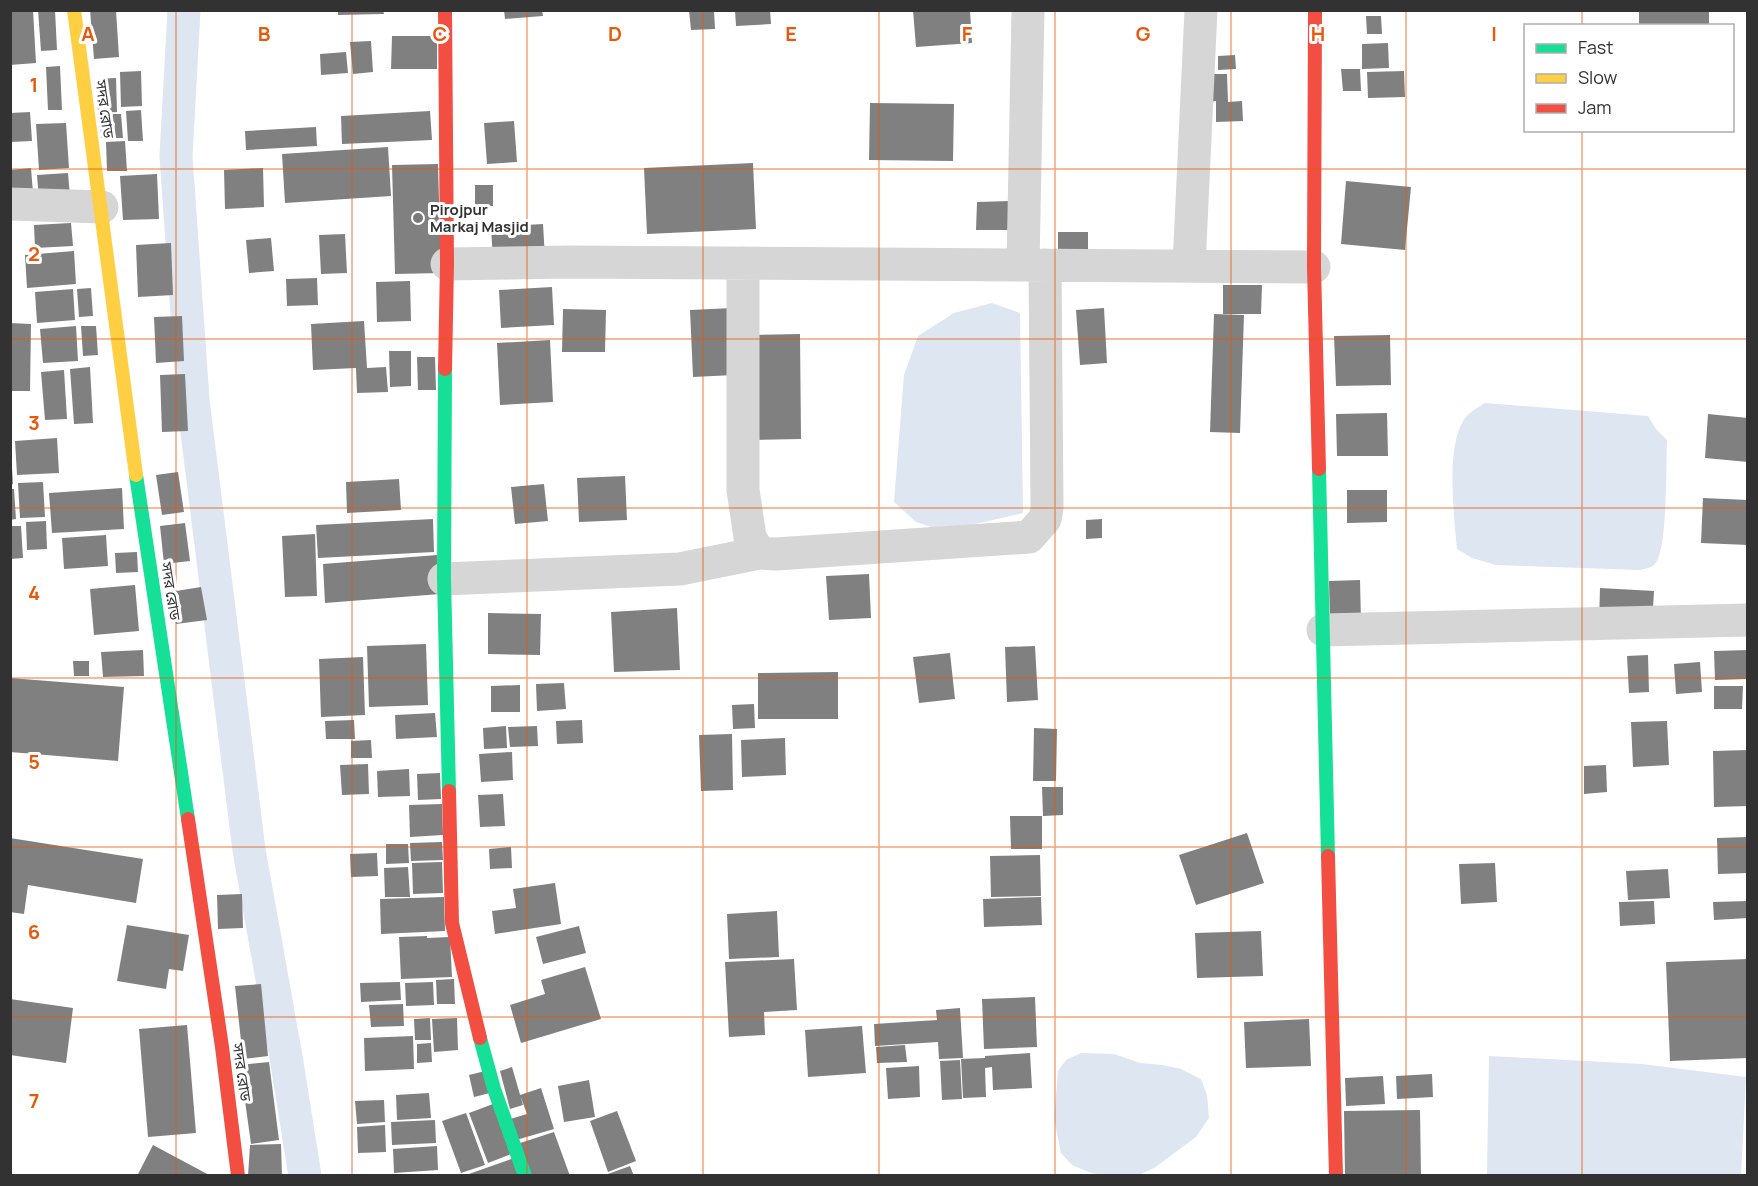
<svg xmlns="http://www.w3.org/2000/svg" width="1758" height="1186" viewBox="0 0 1758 1186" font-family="Manrope,'Noto Sans Bengali',sans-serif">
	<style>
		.water { fill: #dde6f1 }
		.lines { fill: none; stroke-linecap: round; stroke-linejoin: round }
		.canal { stroke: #dde6f1; stroke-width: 33 }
		.building { fill: #808080 }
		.street { stroke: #d6d6d6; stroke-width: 33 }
		.fast { stroke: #16e098; stroke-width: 14 }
		.slow { stroke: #ffcf43; stroke-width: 14 }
		.jam { stroke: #f24e42; stroke-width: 14 }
		.grid { fill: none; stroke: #e8590c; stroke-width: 1.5; stroke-opacity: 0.55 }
		.poi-dot { fill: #7a7a7a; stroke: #fff; stroke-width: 2 }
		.labels { text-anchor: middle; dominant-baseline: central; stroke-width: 6; stroke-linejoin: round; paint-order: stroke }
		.street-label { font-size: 15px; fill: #323232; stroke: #fff }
		.poi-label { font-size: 15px; font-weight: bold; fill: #323232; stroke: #fff; text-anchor: start }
		.grid-label { font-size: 20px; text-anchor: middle; font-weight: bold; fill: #e8590c; stroke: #fff; stroke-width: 6; stroke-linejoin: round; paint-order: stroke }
	</style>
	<rect width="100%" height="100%" fill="#fff"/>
	<!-- water -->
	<path class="water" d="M992 303 1020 313 1023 513 944 531 916 522 894 502 904 375 918 336 954 313Z
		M1485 403 1648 416 1656 429 1667 440C1666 461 1668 554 1654 565 1650 568 1644 569 1640 570L1496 565 1472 558 1457 549C1454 516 1445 443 1466 417 1471 411 1479 407 1485 403Z
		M1081 1053 1114 1054 1140 1063 1162 1065 1181 1069 1201 1079 1207 1095 1209 1118 1196 1137 1154 1168 1139 1175 1113 1176 1091 1173 1072 1165 1061 1153 1054 1119 1058 1071 1066 1060Z
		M1489 1056 1642 1064 1746 1077 1741 1175H1487Z"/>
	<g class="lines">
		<!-- canal -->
		<path class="canal" d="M184 10 176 156 193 400 249 850 286 1057 305 1176"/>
	</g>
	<!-- building -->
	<path class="building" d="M10 10H33L36 63 10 65Z
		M38 10H55L57 50 41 51Z
		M90 10H116L119 57 94 59Z
		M338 10H383L384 14 338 15Z
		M504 10H542L543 16 505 19Z
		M689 10H714L715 29 691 30Z
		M735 10H770L771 24 736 26Z
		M913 10H970L972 43 916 47Z
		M1639 10H1709V26H1639Z
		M1366 16H1381L1382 34H1367Z
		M392 36H437V69H391Z
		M371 41 373 72 353 74 350 42Z
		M1388 43 1389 68 1362 69V44Z
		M346 52 348 73 321 75 320 54Z
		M1235 55 1236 69 1218 70V56Z
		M60 66 62 110H48L46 67Z
		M1341 69H1360L1361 91H1343Z
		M141 71 142 106 121 107 120 72Z
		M1404 71 1405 97 1368 98 1367 72Z
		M1209 74H1227L1228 102 1242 101 1243 121 1216 122V101L1209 102Z
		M116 78 117 112 98 113 96 79Z
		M870 103 954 104 953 161 869 160Z
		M141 110 143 141H128L126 111Z
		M430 111 432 140 342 144 341 116Z
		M30 112 32 141 10 142V113Z
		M100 114H121L123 138H101Z
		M514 121 517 162 487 164 484 123Z
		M66 123 69 168 39 170 36 124Z
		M316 127 317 146 246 150 245 131Z
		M125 141 127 171H107L106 142Z
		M388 147 391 196 285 203 282 154Z
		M753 163 756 229 647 234 644 168Z
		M438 164 441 273 395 274 392 165Z
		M31 168 33 193 10 194V170Z
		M263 168 264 207 225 209 224 170Z
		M68 173 70 197 39 200 37 175Z
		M157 174 159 219 123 220 120 176Z
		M1346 181 1411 187 1405 250 1341 244Z
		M475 185H493V206H475Z
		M1010 201V230H976L977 202Z
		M71 223 73 246 35 248 34 225Z
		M543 224 545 258 493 261 491 227Z
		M1058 232H1088V253H1058Z
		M345 234 347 273 321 274 319 235Z
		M271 238 274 271 249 273 246 240Z
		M171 243 173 295 138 297 136 245Z
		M74 251 76 284 27 288 25 255Z
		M317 278 318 305 287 306 286 279Z
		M410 281 411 321 377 322 376 282Z
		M1223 285H1262L1261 314H1223Z
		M552 287 554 325 501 328 499 290Z
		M91 288 93 316 79 317 77 289Z
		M73 289 75 320 37 323 35 292Z
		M732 308 734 375 693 377 690 310Z
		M1104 308 1107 363 1080 365 1076 310Z
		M563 309 606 310 605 352H562Z
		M1214 314 1244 315 1240 433 1210 432Z
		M182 316 184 361 156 363 154 317Z
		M364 321 367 368 386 367 388 392 357 393 356 368 313 370 311 324Z
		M10 323 31 324 30 391H10Z
		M76 326 78 361 43 363 40 329Z
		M81 326H96L98 355 83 356Z
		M800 334 801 439 753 440 751 335Z
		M1390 335 1391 385 1336 386 1334 336Z
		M550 340 553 402 500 405 497 343Z
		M389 351H411V386L390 387Z
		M417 357H435L436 390H418Z
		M90 367 93 423 74 424 70 369Z
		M64 370 67 419 45 420 41 372Z
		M185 374 188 431 162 432 160 375Z
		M1387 413 1388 456H1337L1336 414Z
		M1708 414 1748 418V462L1705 458Z
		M57 438 59 473 17 475 15 441Z
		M10 467H12L13 484 10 485Z
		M178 472 184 512 162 515 156 475Z
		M625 476 627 520 579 522 577 478Z
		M399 479 401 510 347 513 346 482Z
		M43 482 45 517 20 518 18 483Z
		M544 484 548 521 515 524 511 487Z
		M122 488 124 529 52 533 49 493Z
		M10 489H14L16 519 10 520Z
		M1347 490H1387V522L1347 523Z
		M1703 498 1748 500V545L1701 543Z
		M433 519 434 552 318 558 316 525Z
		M1102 519V538L1086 539V520Z
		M46 521 47 549 27 550 26 522Z
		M185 523 190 561 164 564 160 526Z
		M10 526H21L23 558 10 559Z
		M315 534 317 596 285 597 282 536Z
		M106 535 108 566 64 569 62 538Z
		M137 552 138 572 116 573 115 553Z
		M437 555 440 594 325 603 323 564Z
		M869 574 871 618 829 620 826 576Z
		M1360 580 1361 621 1330 622 1329 581Z
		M135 585 139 631 94 635 90 589Z
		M201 587 207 620 176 624 170 592Z
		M1600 588 1654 591 1652 625 1599 622Z
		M677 608 680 670 614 672 611 612Z
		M488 613 541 614 540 655 488 654Z
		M426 644 428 705 369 707 367 646Z
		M1035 646 1038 700 1007 702 1005 647Z
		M143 650 144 676 103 677 101 652Z
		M1748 650V679L1715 680 1714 651Z
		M950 653 955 699 919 703 913 657Z
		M1648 655 1649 692 1629 693 1627 656Z
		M363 657 365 715 321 717 319 659Z
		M73 661H89V676H74Z
		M1700 662 1702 692 1676 694 1674 664Z
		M838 672V719H758V673Z
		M10 678 124 687 118 761 10 752Z
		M564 683 566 709 537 711 536 684Z
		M520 685V712H491V686Z
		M1714 686H1743L1742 709H1714Z
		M754 704 755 728 733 729 732 705Z
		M435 713 437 737 396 739 395 715Z
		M354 720 355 739H326L325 721Z
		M582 720 583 743 557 744 556 721Z
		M1667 721 1669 765 1633 767 1631 722Z
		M506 726 507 748 484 749 483 728Z
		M537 726 538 746 510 747 508 727Z
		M1034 728 1057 729 1056 781H1033Z
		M732 734 733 790 701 791 699 735Z
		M785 738 786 775 742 777 741 740Z
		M371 740 372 758H351V741Z
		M1748 750V806L1714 807 1713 751Z
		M512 752 513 780 481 782 479 754Z
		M368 764 369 794 342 795 340 765Z
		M1606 765 1607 792 1584 794V766Z
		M409 769 410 796 378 797 377 771Z
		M440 773 441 799 418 800 417 774Z
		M1042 787H1063V815L1043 816Z
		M503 794 505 826 480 827 478 795Z
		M442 804 443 835 410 837 409 805Z
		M1010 816H1042V849H1011Z
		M1247 833 1264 883 1196 905 1179 855Z
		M1747 837 1748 873 1718 874 1717 838Z
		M10 838 143 859 136 903 28 885 24 914 10 912Z
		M442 842 443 860 411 861 410 843Z
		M386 844H408L409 863 386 864Z
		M511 847 512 868 490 869 489 849Z
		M377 853 378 876 351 877 350 854Z
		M1040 855 1041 896 991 897 990 856Z
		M442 862 443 893 413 894 412 863Z
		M1495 863 1497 902 1461 904 1459 864Z
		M408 867 410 897H385L384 868Z
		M1668 869 1670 898 1628 900 1626 871Z
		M555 883 561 924 495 934 492 911 516 908 513 889Z
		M242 894 243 928 218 929 217 895Z
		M444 897 445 931 381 934 380 899Z
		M1041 897 1042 925 984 927 983 899Z
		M1654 901 1655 924 1620 926 1619 902Z
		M1748 901V918L1714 920 1713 902Z
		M777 911 779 957 729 959 727 914Z
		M127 925 189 935 183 971 169 969 166 989 117 981Z
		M579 926 586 953 543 964 536 937Z
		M1261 931 1263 976 1197 978 1195 933Z
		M427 936V938L450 937 452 977 401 979 399 937Z
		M794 959 797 1010 764 1012 765 1035 729 1037 725 962Z
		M1748 959V1058L1670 1061 1666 962Z
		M585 967 601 1019 521 1043 510 1005 545 994 541 980Z
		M454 979 455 1004H437L436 980Z
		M400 982 401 1000 361 1002 360 983Z
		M433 982 434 1005 406 1006 405 983Z
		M261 984 268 1056 243 1059 235 986Z
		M1035 997 1037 1047 984 1049 982 999Z
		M10 999 73 1008 66 1063 10 1055Z
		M403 1004 404 1026 371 1027 369 1005Z
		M960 1008 963 1058 939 1059 938 1042 875 1046 874 1024 937 1020 936 1010Z
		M430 1018 431 1040H415L414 1019Z
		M457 1018 458 1050 434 1052 432 1019Z
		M1309 1019 1311 1066 1246 1068 1244 1022Z
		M187 1025 196 1133 148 1137 139 1029Z
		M862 1026 866 1073 808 1077 805 1030Z
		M413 1036 414 1069 365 1071 364 1038Z
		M431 1043 432 1062 417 1063V1044Z
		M905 1045 907 1062 877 1063 876 1047Z
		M1030 1053 1032 1088 993 1090 992 1067 985 1068 986 1097 963 1098 961 1059 985 1058V1056Z
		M960 1060 962 1099 942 1100 940 1061Z
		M269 1062 279 1140 251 1144 240 1065Z
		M919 1066 920 1097 888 1099 886 1068Z
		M512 1067 523 1105 510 1109 500 1071Z
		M485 1071 490 1093 474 1097 469 1075Z
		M1432 1074 1433 1097 1397 1099 1396 1076Z
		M1383 1076 1385 1104 1346 1106 1345 1078Z
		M589 1080 595 1117 564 1122 558 1086Z
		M541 1088 554 1129 516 1140 510 1119 527 1114 520 1095Z
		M429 1093 431 1118 397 1120 396 1095Z
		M384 1100 385 1122 357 1124 355 1101Z
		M493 1104 511 1154 488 1163 469 1113Z
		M1420 1110 1421 1176H1345L1344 1111Z
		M617 1111 636 1161 608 1172 590 1121Z
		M466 1113 485 1165 461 1173 442 1121Z
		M435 1120 436 1143 392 1145 391 1122Z
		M385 1125 386 1152 358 1153 357 1127Z
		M554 1132 570 1176H528L517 1144Z
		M281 1144 282 1176H248L250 1145Z
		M153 1145 211 1176H137Z
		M437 1146 438 1170 394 1173 393 1149Z
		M514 1158 520 1176H466V1175Z
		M630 1166 634 1176H605V1175Z"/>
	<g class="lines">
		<!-- street -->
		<path class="street" d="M10 204 102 207
			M743 263V490L750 537 759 553 776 554 1029 537 1045 519 1047 508 1045 265
			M447 264 570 262 1314 267
			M1023 265 1028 10
			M1189 266 1201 10
			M444 579 680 569 759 553
			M1323 630 1748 620"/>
		<!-- fast -->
		<path class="fast" d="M445 369 444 579 449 791
			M1319 469 1328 856
			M136 475 188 819
			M480 1038 494 1089 525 1176"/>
		<!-- slow -->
		<path class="slow" d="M74 10 136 475"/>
		<!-- jam -->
		<path class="jam" d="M1315 10 1314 267 1319 469
			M445 369 447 264 445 10
			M449 791 452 923 480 1038
			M188 819 222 1047 238 1176
			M1328 856 1336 1176"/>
	</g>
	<!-- grid -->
	<path class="grid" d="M176 10V1176M352 10V1176M527 10V1176M703 10V1176M879 10V1176M1055 10V1176M1231 10V1176M1406 10V1176M1582 10V26M1582 130V1176M10 169H1748M10 339H1748M10 508H1748M10 678H1748M10 847H1748M10 1017H1748"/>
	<!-- markers -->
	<circle class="poi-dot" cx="418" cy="218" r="6"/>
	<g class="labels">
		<!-- street labels -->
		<g class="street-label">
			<text transform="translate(105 109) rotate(82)">সদর রোড</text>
			<text transform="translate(171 591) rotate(81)">সদর রোড</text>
			<text transform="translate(242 1072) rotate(82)">সদর রোড</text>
		</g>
		<!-- poi labels -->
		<g class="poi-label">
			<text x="430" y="209">Pirojpur<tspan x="430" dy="17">Markaj Masjid</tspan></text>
		</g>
	</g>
	<g class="grid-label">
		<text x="88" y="41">A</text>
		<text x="264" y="41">B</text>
		<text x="440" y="41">C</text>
		<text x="615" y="41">D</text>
		<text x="791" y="41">E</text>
		<text x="967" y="41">F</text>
		<text x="1143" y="41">G</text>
		<text x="1318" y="41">H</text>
		<text x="1494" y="41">I</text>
		<text x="34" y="92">1</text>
		<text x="34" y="261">2</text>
		<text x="34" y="430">3</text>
		<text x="34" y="600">4</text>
		<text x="34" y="769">5</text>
		<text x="34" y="939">6</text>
		<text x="34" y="1108">7</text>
	</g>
	<!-- border -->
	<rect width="1758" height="1186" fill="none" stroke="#323232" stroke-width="24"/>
	<!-- legend -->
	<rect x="1524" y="24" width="210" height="108" fill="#ffffff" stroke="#adadad" stroke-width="1.5"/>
	<rect x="1536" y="44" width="30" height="9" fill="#16e098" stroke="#adadad" stroke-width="1.5"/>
	<text x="1578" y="54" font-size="18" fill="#323232">Fast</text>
	<rect x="1536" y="74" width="30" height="9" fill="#ffcf43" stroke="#adadad" stroke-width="1.5"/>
	<text x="1578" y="84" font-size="18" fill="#323232">Slow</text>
	<rect x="1536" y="104" width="30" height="9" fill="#f24e42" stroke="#adadad" stroke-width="1.5"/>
	<text x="1578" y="114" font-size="18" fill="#323232">Jam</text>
</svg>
